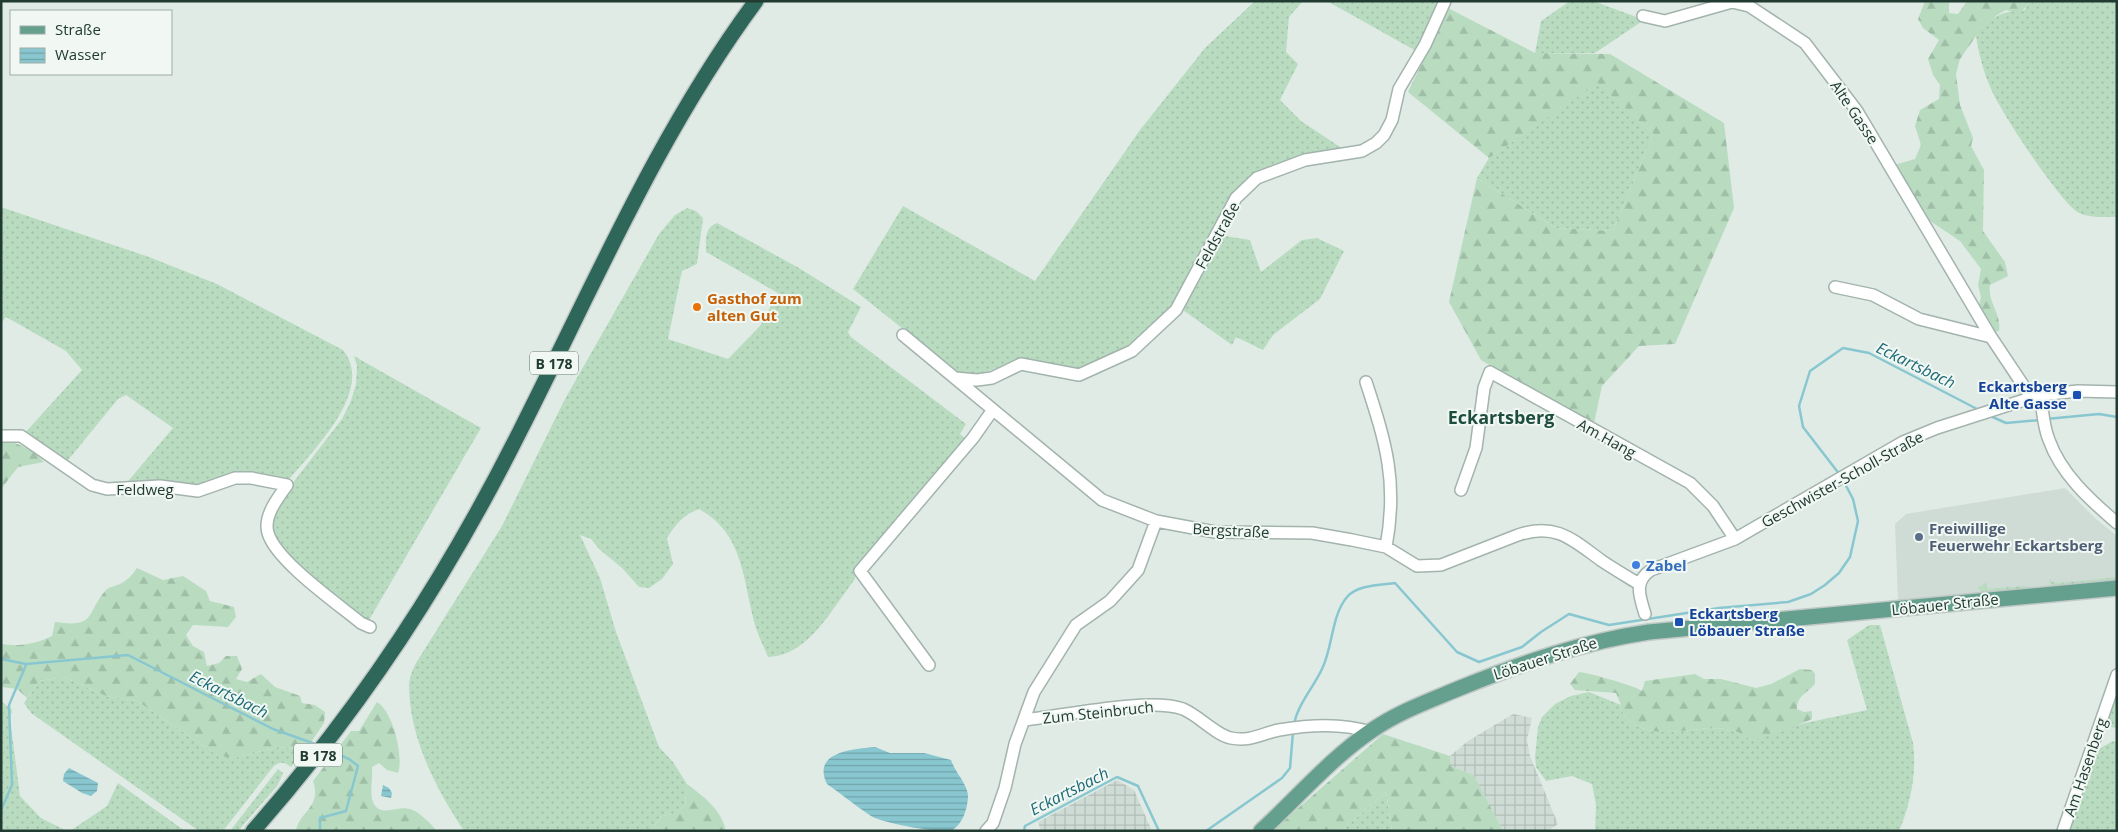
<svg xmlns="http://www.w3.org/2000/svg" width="2118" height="832" viewBox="0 0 2118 832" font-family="'Open Sans',sans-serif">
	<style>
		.built { fill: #cfdbd5 }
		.industrial { fill: url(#industrial-grid) }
		.grass { fill: url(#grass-dots) }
		.forest { fill: url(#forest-firs) }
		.water { fill: url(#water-rules) }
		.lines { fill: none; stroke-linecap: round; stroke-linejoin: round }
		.stream { stroke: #89c7d0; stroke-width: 2.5 }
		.minor-casing { stroke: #a3b3ad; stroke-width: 14 }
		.major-casing { stroke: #c1c8c6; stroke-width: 18 }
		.highway-casing { stroke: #c1c8c6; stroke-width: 18 }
		.minor { stroke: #fff; stroke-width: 11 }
		.major { stroke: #65a08f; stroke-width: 15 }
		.highway { stroke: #2e6759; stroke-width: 15 }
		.food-dot { fill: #e8710a; stroke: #f1f8f4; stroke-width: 2 }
		.transit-dot { fill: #1a4fb4; stroke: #f1f8f4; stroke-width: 2 }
		.service-dot { fill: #5c6f8a; stroke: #f1f8f4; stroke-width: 2 }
		.shop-dot { fill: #3f7fe0; stroke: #f1f8f4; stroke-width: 2 }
		.labels { text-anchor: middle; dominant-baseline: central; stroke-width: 4; stroke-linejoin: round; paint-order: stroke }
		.shield { fill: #f1f8f4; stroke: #5f746d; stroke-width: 1 }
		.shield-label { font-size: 14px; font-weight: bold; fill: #213b33 }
		.street-label { font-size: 15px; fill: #213b33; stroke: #f1f8f4 }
		.food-label { font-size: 15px; font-weight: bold; fill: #c56008; stroke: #f1f8f4; text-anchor: start }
		.transit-label { font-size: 15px; font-weight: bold; fill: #164399; stroke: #f1f8f4; text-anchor: end }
		.service-label { font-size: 15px; font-weight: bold; fill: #4e5e75; stroke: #f1f8f4; text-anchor: start }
		.shop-label { font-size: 15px; font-weight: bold; fill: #366cbe; stroke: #f1f8f4; text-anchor: start }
		.water-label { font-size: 16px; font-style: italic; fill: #1d6a76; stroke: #f1f8f4 }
		.quarter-label { font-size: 18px; font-weight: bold; fill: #1e4d3f; stroke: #f1f8f4 }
	</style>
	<defs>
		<pattern id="industrial-grid" width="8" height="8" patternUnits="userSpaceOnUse" patternTransform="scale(1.25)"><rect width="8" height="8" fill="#cfdbd5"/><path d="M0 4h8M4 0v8" fill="none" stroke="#b1bdb7"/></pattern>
		<pattern id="grass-dots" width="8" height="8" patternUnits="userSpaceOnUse" patternTransform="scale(1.25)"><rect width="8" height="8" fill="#b9dcc1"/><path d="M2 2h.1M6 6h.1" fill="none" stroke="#9fbea6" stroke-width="1.8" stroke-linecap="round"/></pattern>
		<pattern id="forest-firs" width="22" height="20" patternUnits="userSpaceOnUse" patternTransform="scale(1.25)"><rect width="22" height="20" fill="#b9dcc1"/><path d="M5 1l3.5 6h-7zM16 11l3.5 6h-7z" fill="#9fbea6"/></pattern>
		<pattern id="water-rules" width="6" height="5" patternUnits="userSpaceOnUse" patternTransform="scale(1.25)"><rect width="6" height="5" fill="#89c7d0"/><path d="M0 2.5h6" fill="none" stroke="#70a3a9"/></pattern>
	</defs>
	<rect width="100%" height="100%" fill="#e0ebe6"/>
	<!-- built -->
	<path class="built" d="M2065 488 2096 519 2117 536V580L1898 601 1895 524 1906 514Z"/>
	<!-- industrial -->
	<path class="industrial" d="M1513 714 1532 718 1527 740 1530 756 1558 824 1548 831H1503L1474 775 1451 766 1450 756 1468 741Z
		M1117 780 1134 790 1152 831H1041L1038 822Z"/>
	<!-- grass -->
	<path class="grass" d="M1255 1H1303L1289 17 1286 52 1298 64 1280 100 1301 121 1346 151 1303 157 1233 197 1173 304 1161 319 1135 344 1080 372 1020 359 984 373H958L853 289 903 206 1035 281 1140 130 1205 48Z
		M1327 1H1441L1416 51Z
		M1570 1H1593L1642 19 1641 22 1595 53H1535L1541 21Z
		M2029 1H2117V217C2105 217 2090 218 2079 213 2061 204 2001 112 1992 91 1984 74 1979 55 1976 36 1993 17 1999 11 2025 10Z
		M1598 82 1653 134 1613 231 1556 228 1477 178 1489 158Z
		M1 207 149 257 217 284 343 350C376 391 311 452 286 483L253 476 204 487 124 486 173 428 126 395 118 399 64 465 23 435 82 370 66 351 6 317 1 323Z
		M687 208 696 211 703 218 697 264 682 271 668 339 728 359 760 326 778 293 706 252C706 240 704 228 717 223L799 268 861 307 848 332 851 337 966 424 960 434 967 440 856 569 855 579C832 608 809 656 768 657 764 647 759 638 756 628 743 583 745 534 699 509 684 514 675 525 667 538L673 564 662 579 649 588 639 587 622 568 599 549 591 539 580 535 600 578 616 632 659 747 673 762 687 784 685 805 677 813 662 816 650 831H464C436 789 409 737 409 685 409 678 413 669 416 663L502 526 565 399 659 234 675 215Z
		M1219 235 1250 240 1261 272 1302 240 1317 238 1344 251 1320 299 1273 335 1263 350 1236 337 1232 345 1180 308Z
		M354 356 481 428 369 620H364L285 555 271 529 272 515 282 497 342 419 351 401 356 384 357 366Z
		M2117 577V583L2054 587 2049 582 2051 578V582L2060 583Z
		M1987 582V589L2026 586 2029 590 1983 594 1978 588Z
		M1869 625H1880L1913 743C1917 772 1911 803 1899 831H1595L1596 805 1592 784 1572 776 1546 781 1536 767 1535 757 1538 727 1542 717 1555 704 1571 696 1589 692 1621 705 1620 709C1625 715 1630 723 1637 726 1673 744 1719 713 1751 740L1805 723 1867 710 1847 640Z
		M64 677 106 696 137 701 219 756 234 758 278 747 306 750 291 767C284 762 280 761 273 767L223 831H199L31 713 24 703 39 681Z
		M2117 690V728L2110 727 2106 721Z
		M1 701 12 710 10 719 20 796 41 818 67 831H1Z
		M2113 741 2117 742V831H2067L2093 752Z
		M278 769 283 773 278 785 238 831H230Z
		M118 783 185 831H70L107 806Z
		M1386 792 1392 831H1341Z"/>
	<!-- forest -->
	<path class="forest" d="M1925 1H1949V13L1958 14 1967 1H2029C2024 13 2018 13 2006 10L1997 15 1976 36 1960 59 1956 74 1960 105 1973 138 1971 146 1984 170 1983 231 2005 262 2008 276 1990 285C1987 302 2002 314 1999 331L1994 332 1979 306 1981 297 1978 285 1981 269 1960 241 1927 219 1894 165 1915 159 1921 145 1915 126 1920 110 1939 99 1940 85 1933 75 1928 59 1939 40 1923 28 1918 19Z
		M1448 8 1535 53 1610 54 1724 123 1734 208 1675 344 1639 346 1602 386 1593 428 1481 360 1449 302 1477 178 1556 228 1613 231 1653 134 1598 83 1489 158 1408 92Z
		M1 440C15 441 35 451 44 462L18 467 1 489Z
		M137 568 163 580 183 576 206 591 210 601 234 607 236 617 228 627 193 625 186 635 193 646 204 652 207 666 219 663 226 656H237L242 669 236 679 247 682 261 674 275 687 300 696 302 703 315 705 325 712 324 723 306 750 278 747 234 758 219 756 137 701 106 696 64 677 39 681 27 698 17 689 1 687V644C19 647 36 644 52 636L55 622C97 628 85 614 106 590 109 587 116 586 120 584 128 580 132 575 137 568Z
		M1800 669 1812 670 1815 674V684C1807 693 1797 696 1797 709L1804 712 1812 711V719L1792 728 1751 740C1719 713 1673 744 1637 726 1630 723 1625 715 1620 709L1621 705 1616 693 1575 690 1570 684 1579 672C1587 672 1638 687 1642 691L1645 681 1695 674 1704 679H1721L1756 688 1771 684Z
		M377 702C393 711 404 757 398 773L387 770 379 763 372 767C373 777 370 790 372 799 378 820 397 805 410 809 420 812 430 823 437 831H296C299 811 322 808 313 781L351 731H359Z
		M1383 734 1450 756 1451 766 1474 775 1503 831H1392L1386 792 1341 831H1272Z
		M687 784C703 796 722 810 726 831H650L662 816 677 813 685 805Z"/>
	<!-- water -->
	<path class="water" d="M875 747 890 753H924L951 760C955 772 967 784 968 795 968 807 963 826 950 831 934 832 885 824 871 816 856 806 841 794 827 784 811 751 855 749 875 747Z
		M69 768 98 783 97 791 91 796 82 793 63 781 64 774Z
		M383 785 389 788 392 793 391 798 381 796Z"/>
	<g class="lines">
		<!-- stream -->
		<path class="stream" d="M1988 415 2006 423 2041 420
			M2046 419 2099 414 2117 417
			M1840 475 1803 427 1799 406 1810 371 1843 348 1869 353 1979 410
			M1 659 26 664 128 655 273 729 318 745
			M1294 724C1298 704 1313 688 1322 669 1333 647 1331 616 1347 597 1357 585 1380 585 1395 583L1457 652 1479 662 1522 647 1541 632 1569 614 1609 625 1719 608 1788 602 1811 594 1825 585 1839 573 1850 557 1858 521 1853 499 1843 480
			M1 810 12 785 9 705 26 665
			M320 831V818L346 811 358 766 349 759 328 750
			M1024 831 1025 826 1117 777 1138 786 1159 831
			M1206 831 1282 778 1290 768 1293 732"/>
		<defs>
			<path id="minor" d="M1643 16 1665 21 1732 2 1749 6 1805 43 1857 111 1991 337 2031 397
				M1835 287 1873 295 1919 319 1991 337
				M903 335 1102 500 1156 521 1215 532 1312 533 1352 540 1386 547 1417 566 1441 565 1518 535C1556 522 1573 540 1602 561 1614 569 1626 576 1639 584
				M955 378 977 380 992 378 1021 364 1079 375 1132 351 1176 310 1236 198 1257 178 1305 160 1362 151 1376 143 1384 135 1392 120 1399 89 1425 45 1445 1
				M1366 382C1386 443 1398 482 1386 547
				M2040 395C2043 410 2043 426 2049 440 2061 474 2090 500 2117 523
				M1 436H21L92 485 107 489 160 486 198 491 235 478H251L287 485C278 498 263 516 268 533 276 561 338 604 361 623L370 627
				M1461 490 1476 448 1484 388 1490 372 1690 483 1713 506 1735 539
				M1645 614C1640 597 1633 582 1651 570L1735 539 1903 442 1937 428 2040 395 2078 391 2117 392
				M929 665 860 571 973 438 992 411
				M1024 720C1062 716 1150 697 1183 709 1198 715 1216 735 1231 738 1251 742 1263 733 1279 730 1308 725 1343 723 1370 732
				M986 831 993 823 1005 788 1015 744 1034 692 1076 625 1110 601 1138 570 1156 521
				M2063 831 2117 675"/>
			<path id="major" d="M1261 831C1297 798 1330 759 1371 731 1398 712 1429 701 1460 688 1522 663 1582 642 1649 632L2117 588"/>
			<path id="highway" d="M253 831C362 707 447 577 521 429 594 285 659 132 756 1"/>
		</defs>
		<!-- minor casing -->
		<use href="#minor" class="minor-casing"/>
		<!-- major casing -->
		<use href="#major" class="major-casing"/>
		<!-- highway casing -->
		<use href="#highway" class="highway-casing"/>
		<!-- minor -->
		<use href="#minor" class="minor"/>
		<!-- major -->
		<use href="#major" class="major"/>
		<!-- highway -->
		<use href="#highway" class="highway"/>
	</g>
	<!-- markers -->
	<circle class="food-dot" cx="697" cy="307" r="5"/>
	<g class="transit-dot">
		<rect x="2072" y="390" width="10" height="10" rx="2.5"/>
		<rect x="1674" y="617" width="10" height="10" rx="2.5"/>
	</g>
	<circle class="service-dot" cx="1919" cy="537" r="5"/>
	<circle class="shop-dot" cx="1636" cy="565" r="5"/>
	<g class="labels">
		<!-- shield labels -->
		<g class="shield">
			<rect x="530" y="351.5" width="48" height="23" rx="4"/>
			<rect x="294" y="743.5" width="48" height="23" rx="4"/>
		</g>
		<g class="shield-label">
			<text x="554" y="363">B 178</text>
			<text x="318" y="755">B 178</text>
		</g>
		<!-- street labels -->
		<g class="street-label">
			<text transform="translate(1855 112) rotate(56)">Alte Gasse</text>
			<text transform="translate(1217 235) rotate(-61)">Feldstraße</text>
			<text transform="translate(1607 438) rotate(29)">Am Hang</text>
			<text transform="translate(1842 479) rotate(-29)">Geschwister-Scholl-Straße</text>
			<text x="145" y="489">Feldweg</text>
			<text transform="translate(1231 530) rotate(3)">Bergstraße</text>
			<text transform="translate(1945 604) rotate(-6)">Löbauer Straße</text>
			<text transform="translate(1545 658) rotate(-18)">Löbauer Straße</text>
			<text transform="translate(1098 712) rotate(-6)">Zum Steinbruch</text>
			<text transform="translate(2085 767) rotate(-71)">Am Hasenberg</text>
		</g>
		<!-- food labels -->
		<g class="food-label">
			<text x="707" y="298">Gasthof zum<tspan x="707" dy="17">alten Gut</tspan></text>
		</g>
		<!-- transit labels -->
		<g class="transit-label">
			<text x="2067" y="386">Eckartsberg<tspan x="2067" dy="17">Alte Gasse</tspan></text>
			<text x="1689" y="613" text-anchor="start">Eckartsberg<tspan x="1689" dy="17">Löbauer Straße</tspan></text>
		</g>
		<!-- service labels -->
		<g class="service-label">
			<text x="1929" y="528">Freiwillige<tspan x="1929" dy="17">Feuerwehr Eckartsberg</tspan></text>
		</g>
		<!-- shop labels -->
		<g class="shop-label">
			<text x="1646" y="565">Zabel</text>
		</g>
		<!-- water labels -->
		<g class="water-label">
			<text transform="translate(1916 365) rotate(26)">Eckartsbach</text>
			<text transform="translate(229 694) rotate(27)">Eckartsbach</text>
			<text transform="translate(1069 791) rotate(-27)">Eckartsbach</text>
		</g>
		<!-- quarter labels -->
		<g class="quarter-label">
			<text x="1501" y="417">Eckartsberg</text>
		</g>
	</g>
	<!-- border -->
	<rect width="2118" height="832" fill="none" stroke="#213b33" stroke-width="5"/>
	<!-- legend -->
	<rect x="10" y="10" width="162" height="65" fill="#f1f8f4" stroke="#9eaca7"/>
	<rect x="20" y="26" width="25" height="8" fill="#65a08f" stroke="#9eaca7"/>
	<text x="55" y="35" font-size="15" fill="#213b33">Straße</text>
	<rect x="20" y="48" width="25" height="15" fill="url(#water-rules)" stroke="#9eaca7"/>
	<text x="55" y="60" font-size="15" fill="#213b33">Wasser</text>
</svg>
